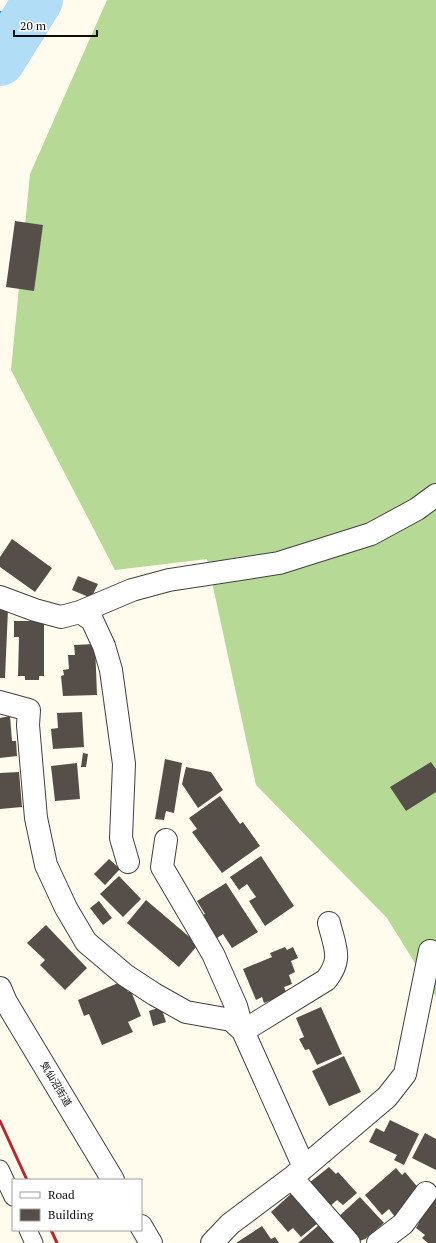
<svg xmlns="http://www.w3.org/2000/svg" width="436" height="1243" viewBox="0 0 436 1243" font-family="'PT Serif','Noto Sans JP',serif">
	<style>
		.forest { fill: #b6da96 }
		.lines { fill: none; stroke-linecap: round; stroke-linejoin: round }
		.stream { stroke: #3895ce; stroke-width: 8 }
		.river { stroke: #b1def6; stroke-width: 50 }
		.building { fill: #564e49 }
		.service-casing { stroke: #404040; stroke-width: 19 }
		.minor-casing { stroke: #404040; stroke-width: 24 }
		.tertiary-casing { stroke: #404040; stroke-width: 24 }
		.service { stroke: #fff; stroke-width: 17 }
		.minor { stroke: #fff; stroke-width: 22 }
		.tertiary { stroke: #fff; stroke-width: 22 }
		.rail { stroke: #bd242f; stroke-width: 3 }
		.labels { text-anchor: middle; dominant-baseline: central; stroke-width: 4; stroke-linejoin: round; paint-order: stroke }
		.street-label { font-size: 10px; fill: #0d0d0d; stroke: #fff }
	</style>
	<rect width="100%" height="100%" fill="#fffbed"/>
	<!-- forest -->
	<path class="forest" d="M107 0H436V997L387 918 256 785 207 559 115 570 11 370 30 174Z"/>
	<g class="lines">
		<!-- stream -->
		<path class="stream" d="M0 15 14 39"/>
		<!-- river -->
		<path class="river" d="M0 61 38 0"/>
	</g>
	<!-- building -->
	<path class="building" d="M15 221 43 225 34 291 6 287Z
		M12 539 52 568 35 592 0 567V557Z
		M78 576 98 584 91 598 72 590Z
		M0 606 8 609 5 678H0Z
		M14 621H44V676H39V680H25V676H18L19 637H14Z
		M95 644 97 695 63 696 61 676 64 675 63 670 69 669 68 655H75L74 645Z
		M82 712 84 747 53 749 51 729 58 728 57 713Z
		M10 716 12 741H16L17 756 0 758V718Z
		M83 753 88 754 86 767H81Z
		M165 759 182 763 174 813 166 811 164 820 155 819Z
		M431 762 436 769V792L406 811 390 787Z
		M77 763 80 799 55 801 51 766Z
		M186 767 211 772 223 790 198 808 182 784Z
		M19 772 22 807 0 809V773Z
		M220 796 240 824 243 822 260 846 222 873 192 832 197 829 189 818Z
		M261 856 294 906 265 926 249 901 256 897 247 884 239 890 230 877Z
		M109 859 120 869 105 885 94 874Z
		M119 876 141 899 123 917 100 894Z
		M226 883 258 932 232 948 223 934 214 940 199 917 205 914 197 901Z
		M146 900 193 940 192 942 197 946 179 967 127 923Z
		M99 901 112 918 103 925 90 908Z
		M46 925 87 968 65 990 40 965 45 960 27 943Z
		M285 947 287 950 293 947 298 958 291 961 295 972 289 975 292 984 284 987 287 994 264 1003 262 997 256 1000 243 969 272 957 270 953Z
		M123 981 128 992 131 991 141 1016 128 1022 133 1032 102 1045 89 1014 84 1016 78 1000Z
		M161 1007 166 1022 153 1026 149 1011Z
		M321 1007 342 1054 317 1065 309 1049 305 1050 299 1039 304 1037 296 1018Z
		M344 1056 361 1092 329 1106 312 1071Z
		M390 1120 419 1134 404 1165 394 1160 397 1155 369 1142 376 1128 384 1132Z
		M425 1133 436 1139V1170L412 1158Z
		M329 1167 336 1174 338 1172 357 1193 343 1205 337 1200 329 1207 309 1183Z
		M396 1168 402 1175 405 1172 420 1190 395 1217 389 1209 382 1215 365 1195Z
		M292 1193 318 1223 301 1237 293 1228 288 1232 271 1212Z
		M432 1196 436 1199V1243H428L422 1238 425 1235 416 1228 419 1223 413 1219Z
		M360 1197 384 1223 365 1239 357 1242 337 1218Z
		M319 1225 335 1243H298Z
		M262 1226 271 1239 275 1237 279 1243H236Z"/>
	<g class="lines">
		<defs>
			<path id="service" d="M0 1169 13 1197
				M28 1230 34 1243"/>
			<path id="minor" d="M0 597 35 610 61 617 80 612 132 590 169 580 279 563 371 534 417 509 436 495
				M80 612 92 620 104 646 111 670 124 764 121 838 128 862
				M0 702 29 710 28 725 36 818 46 865 66 908 86 942 125 975 154 994 186 1012 231 1020 243 1031 304 1167
				M166 840 162 867 213 954 236 1006 243 1031 326 980C343 959 335 948 329 923
				M292 1178 349 1243
				M212 1243 230 1224 294 1176 387 1097 405 1074 430 951
				M378 1243 403 1224 426 1193"/>
			<path id="tertiary" d="M0 988 6 1002 113 1180
				M141 1226 151 1243"/>
		</defs>
		<!-- service casing -->
		<use href="#service" class="service-casing"/>
		<!-- minor casing -->
		<use href="#minor" class="minor-casing"/>
		<!-- tertiary casing -->
		<use href="#tertiary" class="tertiary-casing"/>
		<!-- service -->
		<use href="#service" class="service"/>
		<!-- minor -->
		<use href="#minor" class="minor"/>
		<!-- tertiary -->
		<use href="#tertiary" class="tertiary"/>
		<!-- rail -->
		<path class="rail" d="M0 1121 27 1180
			M51 1230 57 1243"/>
	</g>
	<g class="labels">
		<!-- street labels -->
		<g class="street-label">
			<text transform="translate(56 1084) rotate(59)">気仙沼街道</text>
		</g>
	</g>
	<!-- legend -->
	<rect x="12" y="1179" width="130" height="52" fill="#ffffff" stroke="#9e9e9e"/>
	<rect x="20" y="1192" width="20" height="6" fill="#ffffff" stroke="#9e9e9e"/>
	<text x="48" y="1199" font-size="12" fill="#0d0d0d">Road</text>
	<rect x="20" y="1209" width="20" height="12" fill="#564e49" stroke="#9e9e9e"/>
	<text x="48" y="1219" font-size="12" fill="#0d0d0d">Building</text>
	<!-- scale -->
	<path d="M14 30v6h83v-6" fill="none" stroke="#0d0d0d" stroke-width="2"/>
	<text x="20" y="30" font-size="12" fill="#0d0d0d" stroke="#ffffff" stroke-width="3" paint-order="stroke">20 m</text>
</svg>
